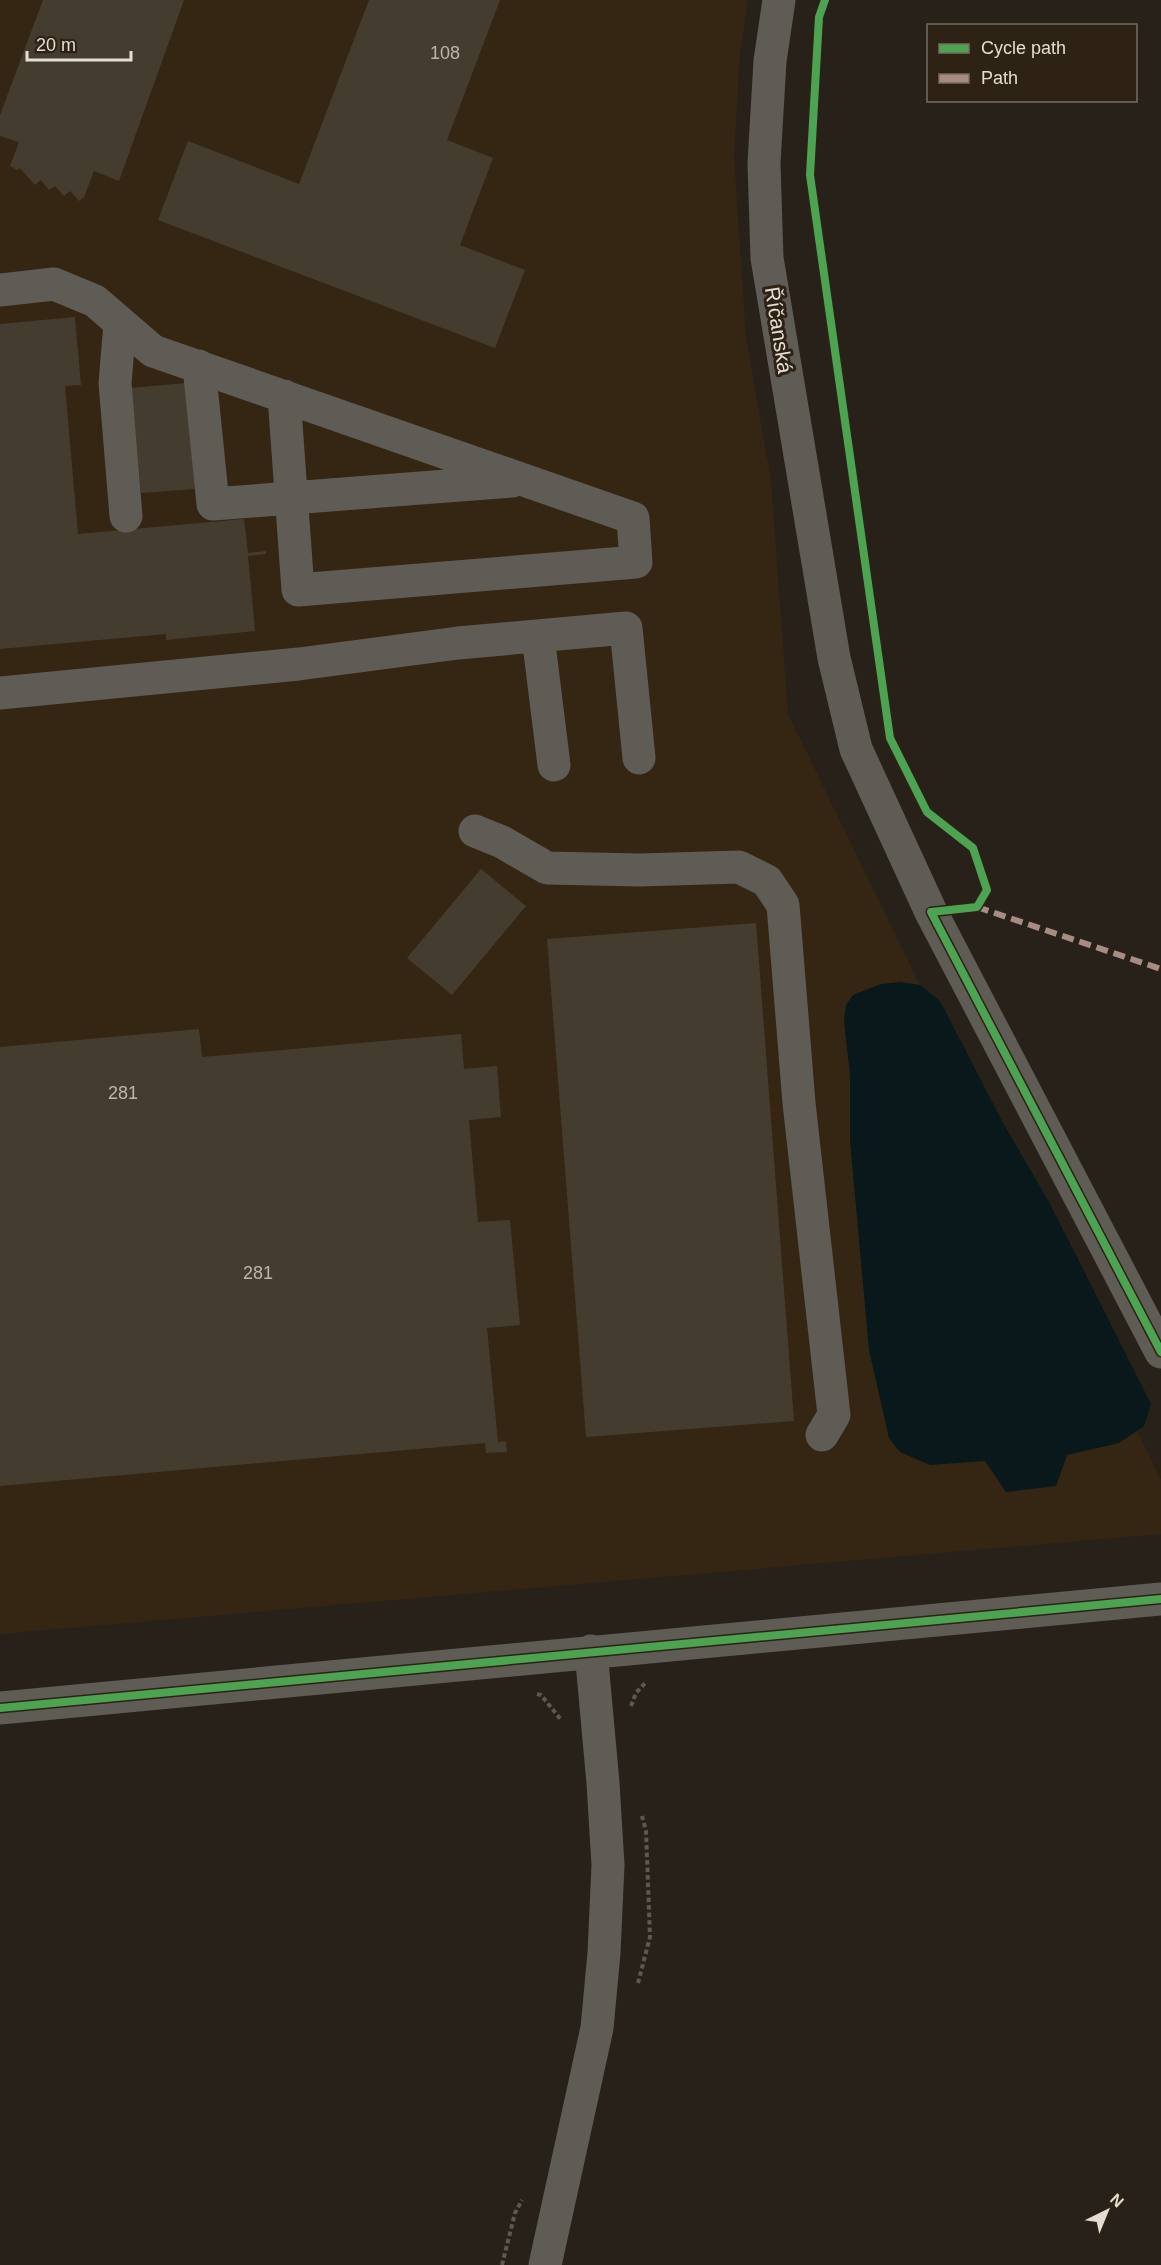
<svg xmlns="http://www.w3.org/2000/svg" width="1161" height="2265" viewBox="0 0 1161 2265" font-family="Arial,sans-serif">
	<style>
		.built { fill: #342613 }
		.water { fill: #08181b }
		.building { fill: #453c30 }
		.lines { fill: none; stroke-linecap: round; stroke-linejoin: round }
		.path { stroke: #5d5851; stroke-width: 4; stroke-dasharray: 4.5 3; stroke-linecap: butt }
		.minor { stroke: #5f5b55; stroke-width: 33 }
		.quiet { stroke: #a88b81; stroke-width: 6; stroke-dasharray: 12 6; stroke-linecap: butt }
		.cycleway-casing { stroke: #2d2214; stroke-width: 11 }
		.cycleway { stroke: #4ca352; stroke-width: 8 }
		.labels { text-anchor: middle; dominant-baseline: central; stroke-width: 6; stroke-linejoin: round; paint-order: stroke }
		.number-label { font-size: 18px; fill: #bcb5aa }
		.street-label { font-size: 21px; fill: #e4ddd3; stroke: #2d2214 }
	</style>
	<rect width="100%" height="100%" fill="#27211a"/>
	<!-- built -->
	<path class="built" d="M0 0H748L740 54 734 157 746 337 771 480 788 714 1161 1480V1534L0 1634Z"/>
	<!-- water -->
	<path class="water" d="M900 982 920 985 940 1001 1003 1123 1049 1202 1151 1404 1144 1426 1119 1443 1067 1455 1056 1486 1006 1492 985 1461 930 1465 900 1452 889 1438 869 1350 850 1141V1075L844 1021 846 1005 853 995 881 984Z"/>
	<!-- building -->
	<path class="building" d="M43 0H184L119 181 94 171 84 197 79 201 70 191 64 196 55 186 49 190 41 180 35 185 20 168 17 170 10 166 19 142 0 136V115Z
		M369 0H500L447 140 493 158 460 245 525 270 495 348 158 220 188 141 299 184Z
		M75 317 81 385 65 386 78 534 244 519 248 553 266 551V554L248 556 255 631 166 640V634L0 649V324Z
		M186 383 195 489 141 493 131 388Z
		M481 869 526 906 452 995 407 958Z
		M756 923 794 1421 586 1437 547 939Z
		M199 1029 202 1057 461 1034 464 1069 497 1066 501 1117 469 1120 478 1222 510 1220 520 1325 487 1328 498 1442 506 1441 507 1452 486 1453 485 1443 0 1486V1047Z"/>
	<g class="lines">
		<!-- path -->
		<path class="path" d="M537 1694 541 1695 562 1721
			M631 1706 636 1693 646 1682
			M638 1983 650 1937 646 1831 642 1816
			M502 2265 515 2213 522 2200"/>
		<!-- minor -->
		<path class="minor" d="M779 0 770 61 764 163 767 258 834 658 856 749 931 912 1161 1352
			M0 290 54 284 95 301 153 351 633 518 636 562 298 590 284 396
			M120 324 115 383 126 516
			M199 366 213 504 512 481
			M538 636 554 765
			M0 693 299 664 458 643 626 628 639 758
			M475 831 502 842 547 868 640 870 739 867 767 881 783 905 799 1103 834 1415 822 1435
			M0 1708 1161 1599
			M545 2265 597 2028 604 1953 608 1865 603 1783 591 1651"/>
		<!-- quiet -->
		<path class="quiet" d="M977 907 1161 969"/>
		<defs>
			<path id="cycleway" d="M825 0 819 17 810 175 890 738 927 812 973 848 987 890 977 907 931 912 1161 1352
				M0 1708 1161 1599"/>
		</defs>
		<!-- cycleway casing -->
		<use href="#cycleway" class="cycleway-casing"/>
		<!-- cycleway -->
		<use href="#cycleway" class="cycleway"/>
	</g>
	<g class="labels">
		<!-- number labels -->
		<g class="number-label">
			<text x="445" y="53">108</text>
			<text x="123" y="1093">281</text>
			<text x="258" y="1273">281</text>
		</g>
		<!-- street labels -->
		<g class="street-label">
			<text transform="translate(779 330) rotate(81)">Říčanská</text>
		</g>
	</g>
	<!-- legend -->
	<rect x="927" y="24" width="210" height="78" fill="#2d2214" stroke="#766d60" stroke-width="1.5"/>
	<rect x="939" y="44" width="30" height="9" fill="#4ca352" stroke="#766d60" stroke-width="1.5"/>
	<text x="981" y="54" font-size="18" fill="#e4ddd3">Cycle path</text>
	<rect x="939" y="74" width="30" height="9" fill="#a88b81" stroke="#766d60" stroke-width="1.5"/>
	<text x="981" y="84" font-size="18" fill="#e4ddd3">Path</text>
	<!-- north arrow -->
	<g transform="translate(1107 2211) rotate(43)" stroke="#2d2214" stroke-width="4.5" paint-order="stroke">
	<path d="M0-4.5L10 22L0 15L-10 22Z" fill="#e4ddd3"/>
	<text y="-9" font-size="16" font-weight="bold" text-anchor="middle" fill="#e4ddd3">N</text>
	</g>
	<!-- scale -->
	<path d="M27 51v9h104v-9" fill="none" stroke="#e4ddd3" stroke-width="3"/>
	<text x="36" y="51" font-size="18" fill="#e4ddd3" stroke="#2d2214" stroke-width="4.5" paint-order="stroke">20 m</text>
</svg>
